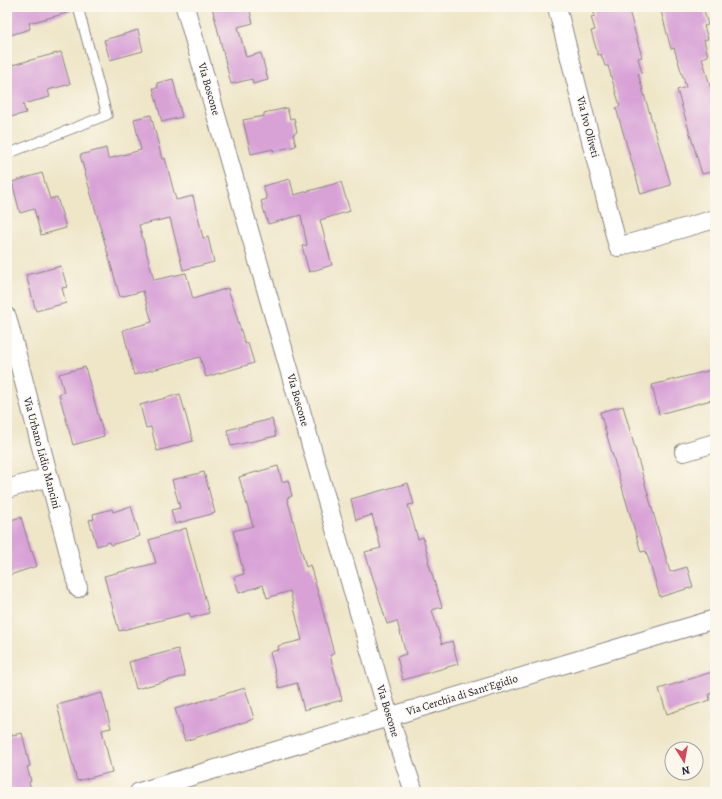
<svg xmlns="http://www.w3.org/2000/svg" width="722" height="799" viewBox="0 0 722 799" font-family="Alegreya,serif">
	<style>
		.building { fill: #d8a2d7 }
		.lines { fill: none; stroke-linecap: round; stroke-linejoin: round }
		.service-casing { stroke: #888482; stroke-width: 11 }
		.minor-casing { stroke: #888482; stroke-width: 20 }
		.service { stroke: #fff; stroke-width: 9 }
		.minor { stroke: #fff; stroke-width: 18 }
		.labels { text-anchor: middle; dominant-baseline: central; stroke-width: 3; stroke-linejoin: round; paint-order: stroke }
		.street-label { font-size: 11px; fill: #22223b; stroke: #fbf7ec }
	</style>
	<rect width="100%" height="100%" fill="#fbf7ec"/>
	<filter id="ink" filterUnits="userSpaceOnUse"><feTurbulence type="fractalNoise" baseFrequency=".025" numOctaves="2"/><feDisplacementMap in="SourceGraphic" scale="8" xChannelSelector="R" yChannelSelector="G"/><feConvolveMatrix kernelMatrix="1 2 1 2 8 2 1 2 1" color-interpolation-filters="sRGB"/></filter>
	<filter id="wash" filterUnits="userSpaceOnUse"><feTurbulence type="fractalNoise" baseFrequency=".012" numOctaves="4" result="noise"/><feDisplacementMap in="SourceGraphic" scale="16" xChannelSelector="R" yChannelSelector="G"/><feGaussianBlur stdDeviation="0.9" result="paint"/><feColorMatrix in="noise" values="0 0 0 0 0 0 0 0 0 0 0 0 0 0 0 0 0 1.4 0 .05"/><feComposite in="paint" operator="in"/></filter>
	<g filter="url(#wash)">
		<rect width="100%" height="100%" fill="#efe6c8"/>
		<g id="blocks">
			<!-- building -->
			<path class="building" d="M7 7H70L71 12 29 23 30 29 7 36Z
				M212 7H249L253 23 238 27 246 57 261 53 268 80 253 84 252 79 231 84Z
				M592 7H628L642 57 638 58 642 73 638 74 671 185 641 194 616 108 620 106 608 66H605L601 54 598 55 591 31 595 30 591 17 595 16Z
				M660 7H703L708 25 704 26 708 39 704 40 708 56 702 58 715 103V171L702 174 677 90 686 87 674 48 671 49Z
				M138 30 143 51 110 60 104 40Z
				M61 52 70 84 48 90 50 97 23 104 26 113 7 118V64L12 63V65Z
				M173 79 182 117 162 122 153 88H158L157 83Z
				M287 108 290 119 294 118 297 132 293 134 296 146 273 151V149L251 154 243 120 264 116V113Z
				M151 115 162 159 165 158 176 200 193 196 203 238 208 237 214 262 183 270 170 218 139 225 154 280 186 273 193 299 228 288 245 344 248 343 254 363 206 377 200 357 134 375 123 330 152 322 143 291 120 297 80 155 106 148 108 159 141 150 134 119Z
				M42 173 50 199 57 197 66 228 41 235 34 209 20 213 12 182Z
				M290 179 294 195 341 182 350 211 320 220 332 265 309 272 302 246 307 245 301 215 268 224 261 201 267 199 263 186Z
				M61 266 67 287 62 288 66 303 36 311 26 275Z
				M85 367 104 436 73 445 59 394 64 392 59 374Z
				M715 369V399L659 414 652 385Z
				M180 394 193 441 157 451 151 427 146 428 140 405Z
				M623 406 670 572 687 567 693 587 660 597 646 551 641 552 600 412Z
				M272 419 276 436 231 446 227 430Z
				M278 466 282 482 288 480 292 496 287 498 306 567 310 565 319 596 334 654 330 655 342 700 304 710 297 683 279 688 270 652 279 650 278 646 302 640 290 591 267 598 263 585 239 593 234 577 244 574 233 531 253 526 239 477Z
				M204 472 215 513 175 524 171 510 180 508 172 480Z
				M408 483 414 504 408 505 418 539 423 537 429 560 428 561 442 607 432 610 442 644 452 641 458 664 403 680 397 657 406 654 397 621 387 624 365 552 381 548 372 515 356 520 351 499Z
				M131 506 140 536 111 545 110 542 97 546 89 520 94 519 93 514 112 509 113 512Z
				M21 517 31 552 32 551 37 566 7 576V521Z
				M186 528 209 613 191 618 189 613 119 631 104 576 156 563 149 540Z
				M178 649 185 676 136 689 129 662Z
				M715 671V692L709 694 710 700 667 714 659 689Z
				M245 688 254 719 185 741 175 709Z
				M102 693 111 728 102 730 112 772 77 781 57 705Z
				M22 733 30 766 27 767 31 781 29 782 32 792H7V736Z"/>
		</g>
	</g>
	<g filter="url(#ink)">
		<use href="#blocks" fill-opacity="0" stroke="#888482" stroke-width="1"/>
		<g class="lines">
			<defs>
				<path id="service" d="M7 154 107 115 78 7"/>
				<path id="minor" d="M185 7 389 717 414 792
					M557 7 618 247 715 219
					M7 317 78 588
					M684 452 715 443
					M7 489 49 477
					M139 792 715 619"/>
			</defs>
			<!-- service casing -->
			<use href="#service" class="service-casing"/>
			<!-- minor casing -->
			<use href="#minor" class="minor-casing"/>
			<!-- service -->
			<use href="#service" class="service"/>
			<!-- minor -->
			<use href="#minor" class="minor"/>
		</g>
	</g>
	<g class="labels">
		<!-- street labels -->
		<g class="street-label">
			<text transform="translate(209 89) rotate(74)">Via Boscone</text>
			<text transform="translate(588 127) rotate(76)">Via Ivo Oliveti</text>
			<text transform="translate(298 400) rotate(74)">Via Boscone</text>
			<text transform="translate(42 453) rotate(75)">Via Urbano Lidio Mancini</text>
			<text transform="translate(462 695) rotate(-17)">Via Cerchia di Sant'Egidio</text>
			<text transform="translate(388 711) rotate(73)">Via Boscone</text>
		</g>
	</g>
	<!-- margin -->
	<rect width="722" height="799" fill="none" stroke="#fbf7ec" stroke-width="24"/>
	<!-- north arrow -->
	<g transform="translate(684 761) rotate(169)"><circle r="19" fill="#fbf7ec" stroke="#a4a2a5"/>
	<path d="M0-3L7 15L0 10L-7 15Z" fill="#d1495b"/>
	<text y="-6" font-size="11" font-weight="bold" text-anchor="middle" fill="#22223b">N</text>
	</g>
</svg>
